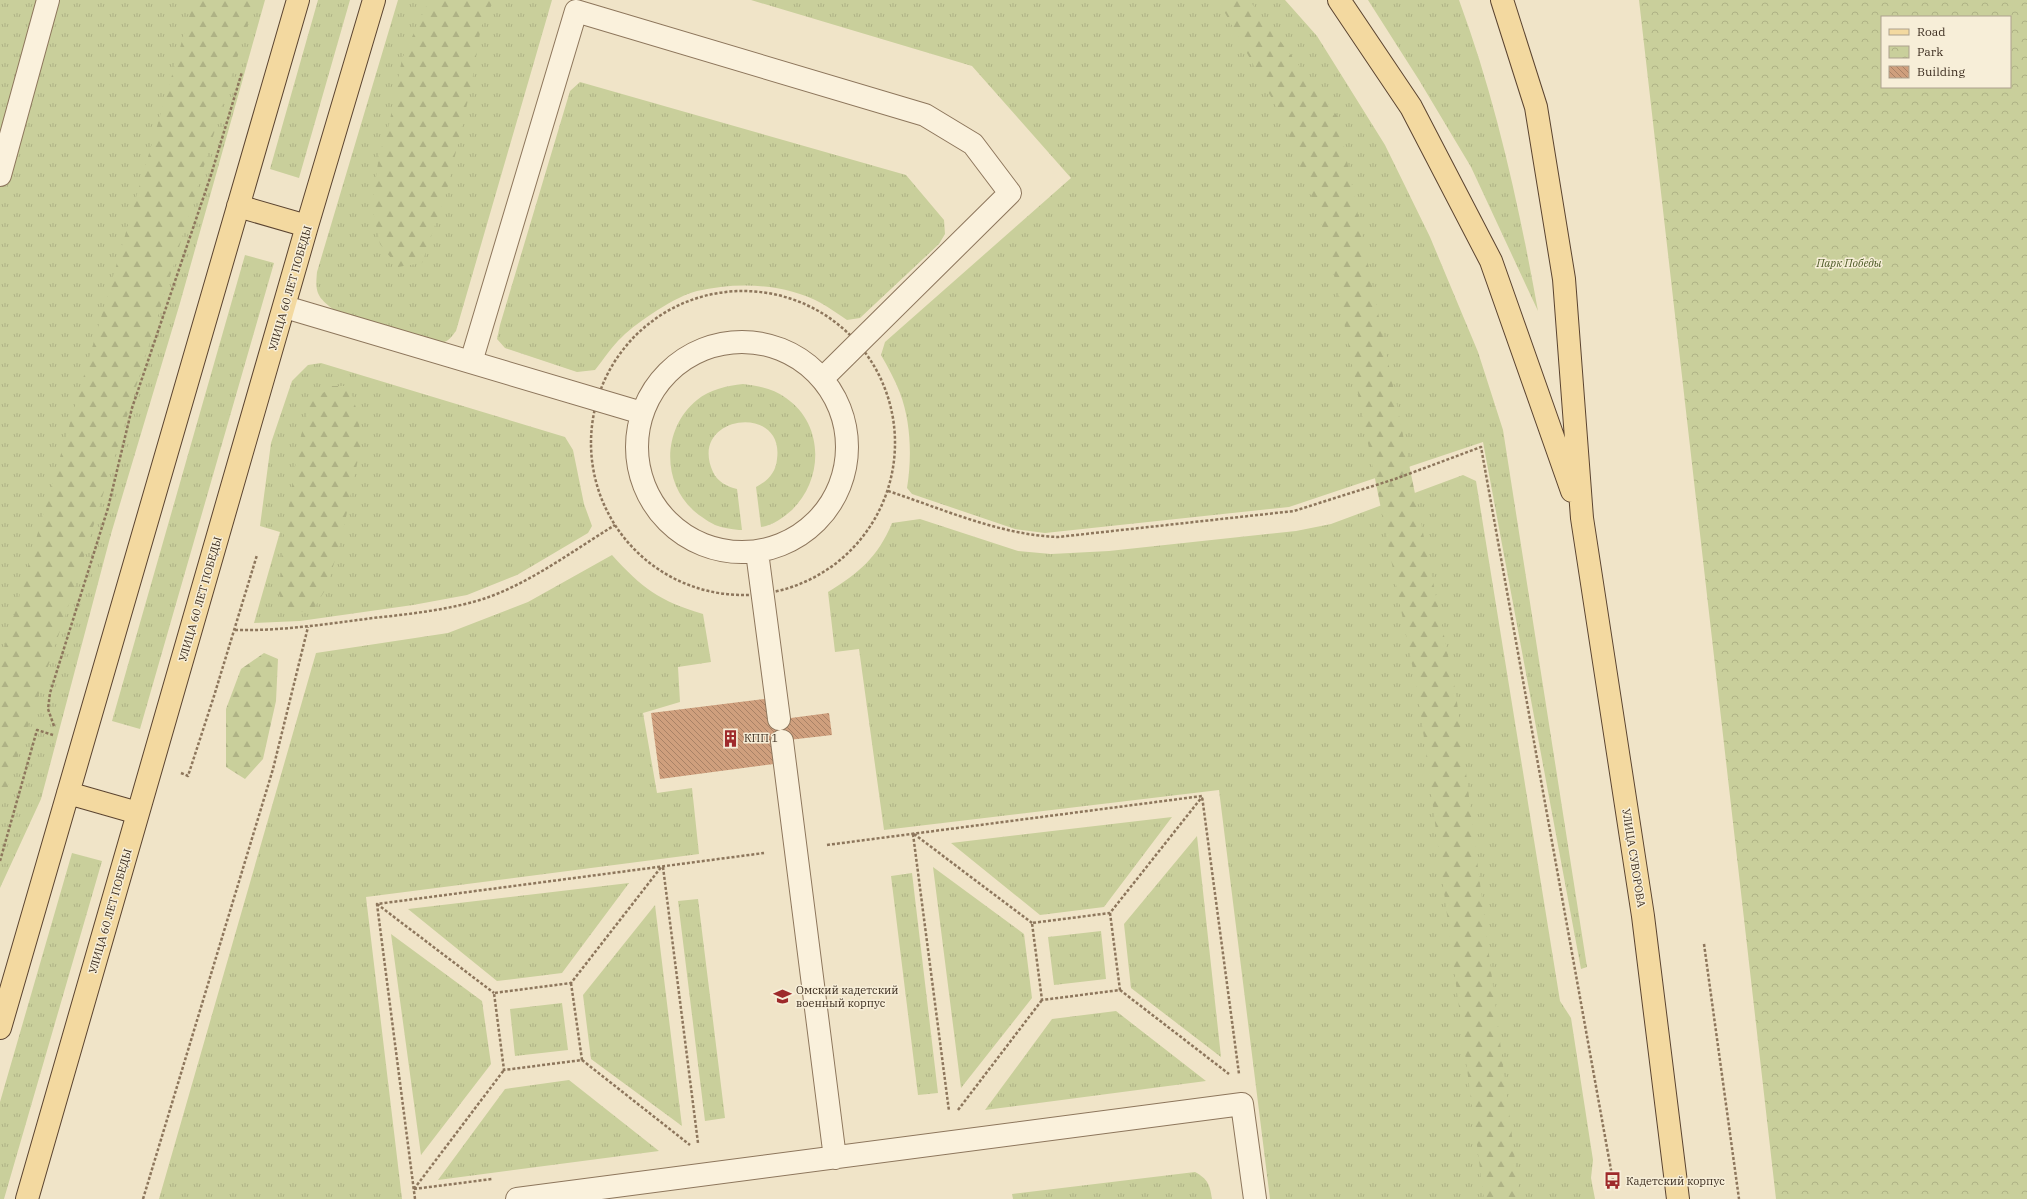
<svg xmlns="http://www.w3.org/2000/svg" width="2027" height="1199" viewBox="0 0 2027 1199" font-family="'IBM Plex Serif',serif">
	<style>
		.grass { fill: url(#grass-tufts) }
		.forest { fill: url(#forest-firs) }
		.park { fill: url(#park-crowns); fill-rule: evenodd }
		.building { fill: url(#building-back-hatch) }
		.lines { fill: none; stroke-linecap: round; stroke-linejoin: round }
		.minor-casing { stroke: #8d765c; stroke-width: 24 }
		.major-casing { stroke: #5b4430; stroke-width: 24 }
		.path { stroke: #8d765c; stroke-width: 2.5; stroke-dasharray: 3 2; stroke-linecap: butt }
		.minor { stroke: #faf1dc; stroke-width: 22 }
		.major { stroke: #f3d9a0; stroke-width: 22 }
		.labels { text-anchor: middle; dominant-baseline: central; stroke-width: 3; stroke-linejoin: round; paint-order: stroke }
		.park-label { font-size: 11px; font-style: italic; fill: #4d5a26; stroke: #f7eed8 }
		.street-label { font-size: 11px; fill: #3d2e20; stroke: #f7eed8 }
		.poi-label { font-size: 11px; fill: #3d2e20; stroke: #f7eed8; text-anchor: start }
	</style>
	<defs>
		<pattern id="grass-tufts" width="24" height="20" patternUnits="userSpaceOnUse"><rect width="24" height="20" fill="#c9cf9b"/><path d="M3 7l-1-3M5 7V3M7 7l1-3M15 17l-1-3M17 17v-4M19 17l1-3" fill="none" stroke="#aeb285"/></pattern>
		<pattern id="forest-firs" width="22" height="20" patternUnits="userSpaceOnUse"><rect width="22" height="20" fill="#c9cf9b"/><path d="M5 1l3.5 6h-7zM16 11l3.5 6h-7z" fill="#aeb285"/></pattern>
		<pattern id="park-crowns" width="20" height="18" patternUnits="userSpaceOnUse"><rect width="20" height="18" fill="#c9cf9b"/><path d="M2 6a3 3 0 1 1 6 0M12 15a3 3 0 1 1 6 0" fill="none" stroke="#aeb285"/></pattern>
		<pattern id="building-back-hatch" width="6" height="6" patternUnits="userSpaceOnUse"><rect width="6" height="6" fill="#cf9f7d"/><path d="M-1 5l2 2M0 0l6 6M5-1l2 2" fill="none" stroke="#a98266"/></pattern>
	</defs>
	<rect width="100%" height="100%" fill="#f0e4c8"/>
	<!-- grass -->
	<path class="grass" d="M0 0H265L180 303 111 534 41 799 0 888Z
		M318 0H350L299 178 270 169Z
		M398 0H552L456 331C452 336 449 341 442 343 428 345 352 316 334 310 317 297 315 293 317 272Z
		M751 0H1285L1317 36 1385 145 1430 237 1478 352 1503 430 1587 967 1581 969 1483 442 1289 507 1045 533 1015 529 912 494 907 488C912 458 911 422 900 393 895 380 888 367 881 355L885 342 1071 178 972 66Z
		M1368 0H1459C1496 100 1519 206 1538 311L1471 167 1419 80Z
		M580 82 906 175 944 220 945 234 939 244 860 318 847 320C838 314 830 308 821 303 784 283 737 282 697 291 676 296 637 322 622 337 612 346 604 359 595 370L577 372 505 348 497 339 500 325 570 91Z
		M245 255 274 263 140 729 112 721Z
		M321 363 565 437 573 450 584 504 592 526 588 533 517 575 467 595 413 605 300 621 254 623 280 532 260 526 271 443 292 381 308 365Z
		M743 384C758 386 773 388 786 398 824 424 824 479 792 510 784 517 772 526 761 527L756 487C768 481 776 472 777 459 785 402 687 415 713 472 717 481 727 487 737 489L742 530H739C731 529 723 528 715 525 711 523 706 520 702 517 661 490 660 430 697 400 710 389 727 386 743 384Z
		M1463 475 1476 481 1560 1001 1571 1018 1593 1160 1591 1178 1595 1199H1270L1219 790 884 830 859 649 835 652 828 592C859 573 878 557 892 523L920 519 1018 551 1051 554 1109 551 1296 531 1331 524Z
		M612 555C642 588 659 601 703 614L711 662 678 667 680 702 643 713 657 793 692 788 699 854 366 897 402 1199H159L316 653 448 633 528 602Z
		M1172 817 1104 907 1040 915 951 843Z
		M1197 836 1221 1057 1131 988 1124 924Z
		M72 853 102 861 4 1199H0V1102Z
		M933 867 1024 934 1032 998 961 1088Z
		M912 873 938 1093 918 1095 891 876Z
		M629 883 562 973 497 981 408 909Z
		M698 899 725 1118 705 1121 678 901Z
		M655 905 682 1126 591 1059 583 995Z
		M1101 931 1106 979 1054 985 1048 937Z
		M391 934 482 1001 491 1064 421 1155Z
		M562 1003 568 1050 515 1056 510 1009Z
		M1116 1011 1206 1081 985 1110 1052 1019Z
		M569 1080 659 1151 438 1180 505 1089Z
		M1195 1172C1208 1179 1210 1185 1212 1199H1013L1012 1194Z"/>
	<!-- forest -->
	<path class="forest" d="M194 0H255L74 589 0 810V662Z
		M429 0H494L481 27 471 87 447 190 422 263 398 267 380 244 372 207 379 155 389 125 402 59Z
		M1218 0H1249L1338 117 1456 694 1520 1199H1484L1419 700 1328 242 1283 119Z
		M332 386H349L356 408 362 440 342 536 327 587 311 613 286 609 279 594 284 536 299 443 310 403Z
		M264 653 278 659 276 701 263 759 245 779 226 767V709L241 669Z"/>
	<!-- park -->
	<path class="park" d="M1639 0H2027V1199H1776ZM1882 17H2010V87H1882Z"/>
	<!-- building -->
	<path class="building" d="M765 699 768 721 829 713 832 735 771 742 774 764 660 779 651 713Z"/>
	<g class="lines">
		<defs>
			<path id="minor" d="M0 175 48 0
				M285 307 642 413
				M637 447a105 105 0 1 1 210 0a105 105 0 1 1-210 0Z
				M471 362 576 11 925 115 973 144 1010 193 823 378
				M757 552 779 719
				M782 741 835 1158
				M517 1199 1242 1104 1255 1199"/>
			<path id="major" d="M1339 0 1411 107 1491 261 1572 491
				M1502 0 1536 107 1564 279 1582 518 1643 916 1678 1199
				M238 206 307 226
				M68 793 138 813
				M0 1028 298 0
				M27 1199 307 226 374 0"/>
		</defs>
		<!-- minor casing -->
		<use href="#minor" class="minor-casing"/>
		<!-- major casing -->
		<use href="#major" class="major-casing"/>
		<!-- path -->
		<path class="path" d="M591 443a152 152 0 1 1 304 0a152 152 0 1 1-304 0Z
			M888 491C943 509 1000 535 1058 537L1294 511 1395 479 1481 447 1613 1181
			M235 630C282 631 327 624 373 618 410 614 448 610 483 599 529 584 574 550 615 525
			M54 726 48 709 50 693 108 508 132 408 211 175 242 72
			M181 773 188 776 214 696 257 555
			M913 834 949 1111
			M914 834 1032 923
			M827 845 1202 796 1239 1074
			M0 861 37 730 53 735
			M663 867 698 1143
			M377 904 494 993
			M1110 913 1120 990 1042 1000 1032 923 1110 913 1202 797
			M1704 944 1739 1199
			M571 983 582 1060 504 1070 494 993 571 983 662 866
			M1120 990 1229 1074
			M582 1060 690 1145
			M958 1110 1042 1000
			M414 1189 492 1179
			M414 1189 504 1070
			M143 1199 273 769 308 627
			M415 1199 377 904 764 853"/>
		<!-- minor -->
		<use href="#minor" class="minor"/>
		<!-- major -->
		<use href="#major" class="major"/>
	</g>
	<!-- icons -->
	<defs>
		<symbol id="building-bare" viewBox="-9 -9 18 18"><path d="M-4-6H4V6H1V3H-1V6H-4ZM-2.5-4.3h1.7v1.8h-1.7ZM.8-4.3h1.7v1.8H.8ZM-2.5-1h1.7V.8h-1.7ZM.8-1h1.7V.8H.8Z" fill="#9e2a2b" stroke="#f7eed8" stroke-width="2.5" paint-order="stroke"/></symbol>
		<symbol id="school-bare" viewBox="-9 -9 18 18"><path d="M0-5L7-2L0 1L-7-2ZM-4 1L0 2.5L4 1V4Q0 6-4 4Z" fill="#9e2a2b" stroke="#f7eed8" stroke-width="2.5" paint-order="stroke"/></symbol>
		<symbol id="bus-bare" viewBox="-9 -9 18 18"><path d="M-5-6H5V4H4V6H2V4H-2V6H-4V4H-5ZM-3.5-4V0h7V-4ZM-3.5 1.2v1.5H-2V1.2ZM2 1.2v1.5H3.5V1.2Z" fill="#9e2a2b" stroke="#f7eed8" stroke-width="2.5" paint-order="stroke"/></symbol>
	</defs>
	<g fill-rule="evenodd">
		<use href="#building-bare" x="718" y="726" width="25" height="25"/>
		<use href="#school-bare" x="770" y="984" width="25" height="25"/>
		<use href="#bus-bare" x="1600" y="1168" width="25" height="25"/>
	</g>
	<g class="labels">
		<!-- park labels -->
		<g class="park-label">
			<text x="1849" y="263">Парк Победы</text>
		</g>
		<!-- street labels -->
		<g class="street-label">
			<text transform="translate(290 288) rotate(-74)">УЛИЦА 60 ЛЕТ ПОБЕДЫ</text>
			<text transform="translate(200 599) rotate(-74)">УЛИЦА 60 ЛЕТ ПОБЕДЫ</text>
			<text transform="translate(1634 858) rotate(81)">УЛИЦА СУВОРОВА</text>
			<text transform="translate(110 911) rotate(-74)">УЛИЦА 60 ЛЕТ ПОБЕДЫ</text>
		</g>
		<!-- poi labels -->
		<g class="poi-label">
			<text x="744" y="738">КПП 1</text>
			<text x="796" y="990">Омский кадетский<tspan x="796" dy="13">военный корпус</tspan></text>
			<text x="1626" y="1181">Кадетский корпус</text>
		</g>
	</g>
	<!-- legend -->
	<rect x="1881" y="16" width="130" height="72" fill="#f7eed8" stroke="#ada18e"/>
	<rect x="1889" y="29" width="20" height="6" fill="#f3d9a0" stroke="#ada18e"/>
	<text x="1917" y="36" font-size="12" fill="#3d2e20">Road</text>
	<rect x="1889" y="46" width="20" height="12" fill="url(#park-crowns)" stroke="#ada18e"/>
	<text x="1917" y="56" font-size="12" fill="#3d2e20">Park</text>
	<rect x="1889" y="66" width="20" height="12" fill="url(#building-back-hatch)" stroke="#ada18e"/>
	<text x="1917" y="76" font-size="12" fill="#3d2e20">Building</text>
</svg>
